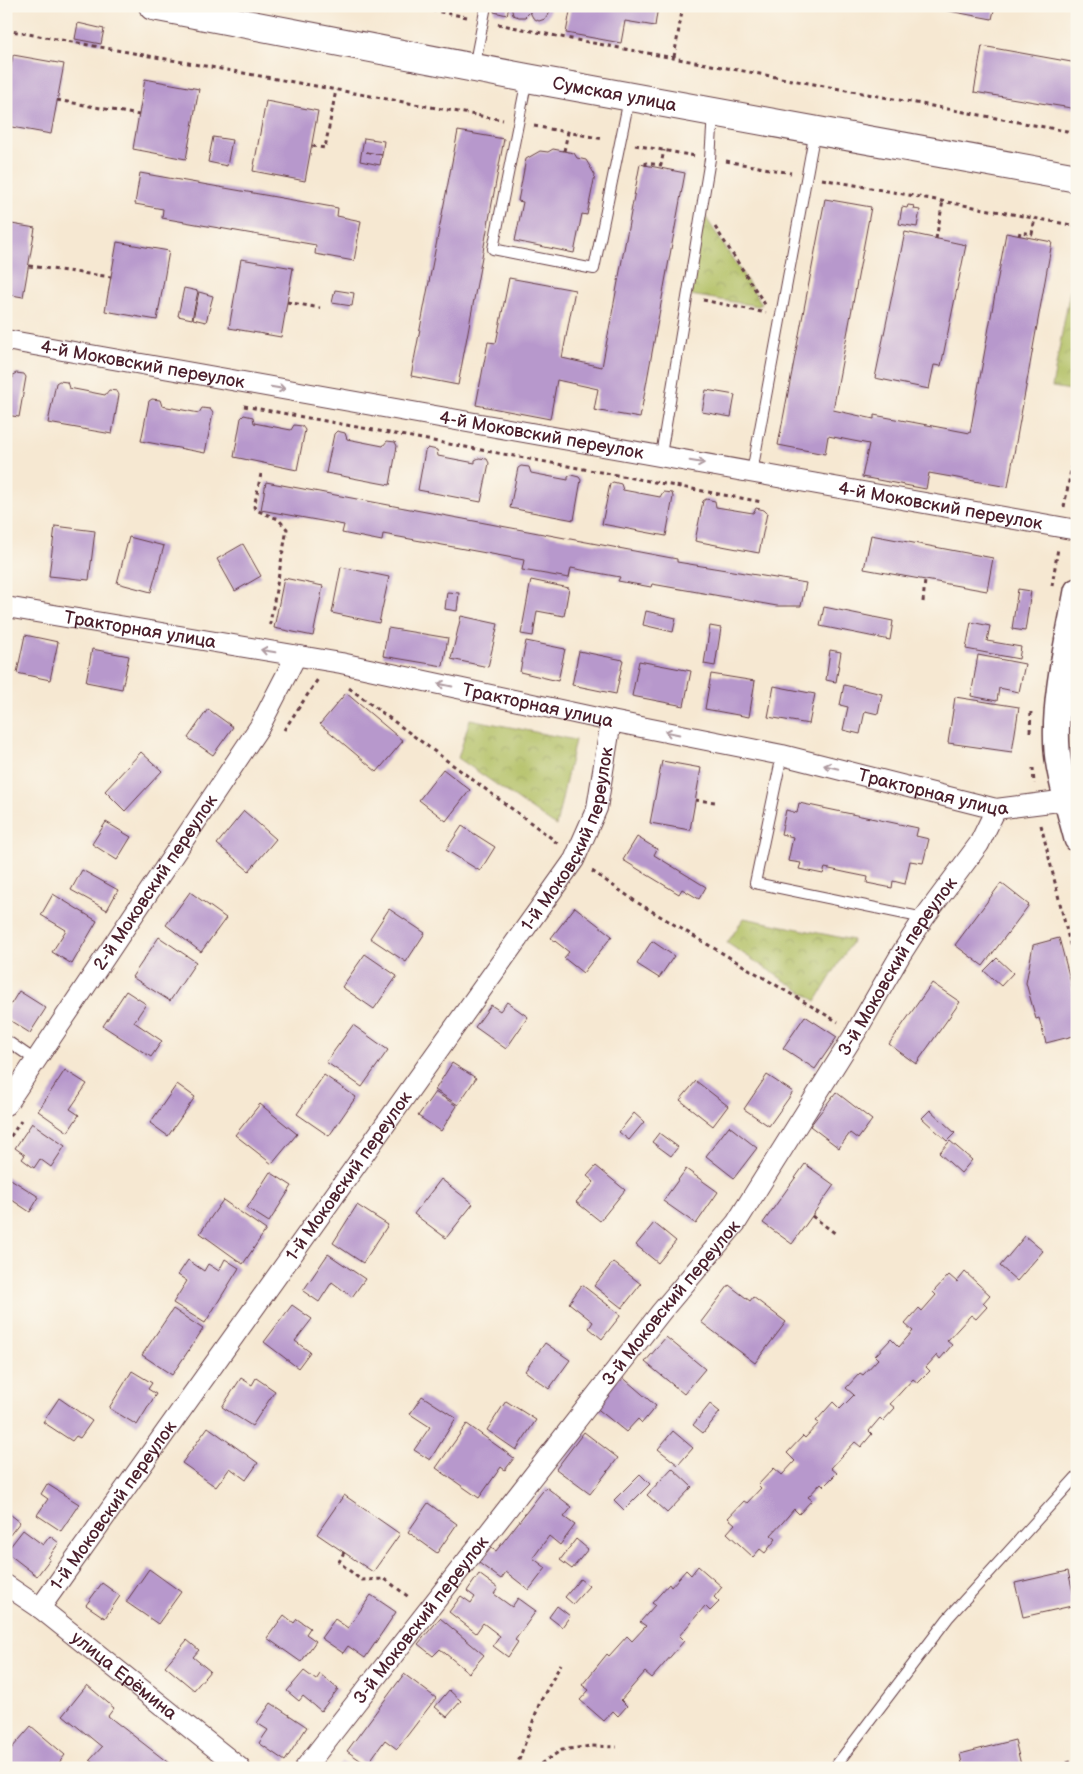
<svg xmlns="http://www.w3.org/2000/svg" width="1083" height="1774" viewBox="0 0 1083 1774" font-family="'Balsamiq Sans',sans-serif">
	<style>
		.park { fill: url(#park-crowns); stroke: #7c6e45 }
		.building { fill: #b798cc }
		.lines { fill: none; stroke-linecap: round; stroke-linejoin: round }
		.service-casing { stroke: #643d44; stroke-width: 12 }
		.minor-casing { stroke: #643d44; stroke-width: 22 }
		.tertiary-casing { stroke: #643d44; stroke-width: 28 }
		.primary-casing { stroke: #643d44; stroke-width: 30 }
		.path { stroke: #643d44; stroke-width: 3; stroke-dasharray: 4 4; stroke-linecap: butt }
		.service { stroke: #fff; stroke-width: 10 }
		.minor { stroke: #fff; stroke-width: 20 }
		.tertiary { stroke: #fff; stroke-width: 25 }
		.primary { stroke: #fff; stroke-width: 28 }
		.oneway { stroke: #ae9aa0 }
		.labels { text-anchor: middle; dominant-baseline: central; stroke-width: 5; stroke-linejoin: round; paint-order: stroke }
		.street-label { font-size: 18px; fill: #4a1f2b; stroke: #fbf7ec }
	</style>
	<defs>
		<pattern id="park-crowns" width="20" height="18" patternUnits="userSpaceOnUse" patternTransform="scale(1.25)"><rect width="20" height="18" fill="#afbd5f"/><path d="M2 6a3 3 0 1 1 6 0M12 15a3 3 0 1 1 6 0" fill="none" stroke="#90994f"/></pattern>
	</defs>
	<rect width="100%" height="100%" fill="#fbf7ec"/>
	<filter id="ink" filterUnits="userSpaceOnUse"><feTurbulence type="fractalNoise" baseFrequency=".02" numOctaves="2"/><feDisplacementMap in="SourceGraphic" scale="10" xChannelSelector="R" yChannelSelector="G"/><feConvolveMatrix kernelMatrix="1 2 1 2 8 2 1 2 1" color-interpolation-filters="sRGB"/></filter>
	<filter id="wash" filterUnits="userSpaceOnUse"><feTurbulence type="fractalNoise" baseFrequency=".0096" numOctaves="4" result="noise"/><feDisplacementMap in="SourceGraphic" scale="20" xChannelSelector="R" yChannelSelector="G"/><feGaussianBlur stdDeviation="1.12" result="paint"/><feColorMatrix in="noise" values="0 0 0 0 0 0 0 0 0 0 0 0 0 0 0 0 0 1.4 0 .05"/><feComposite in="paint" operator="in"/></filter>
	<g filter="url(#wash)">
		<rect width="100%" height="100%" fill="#f6e8d2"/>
		<!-- park -->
		<path class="park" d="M703 213 762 304 758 306 690 295Z
			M1073 274H1077V391L1052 387Z
			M470 719 575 740 556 826 458 758Z
			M744 918 853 940 816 1001 727 943Z"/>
		<g id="blocks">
			<!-- building -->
			<path class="building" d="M495 6H509L507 15 494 12Z
				M511 6H550L549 14 545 19 539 21 533 18 530 12 525 17H519L513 15Z
				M571 6H658L655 26 625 21 621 43 566 33Z
				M922 6H995L992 19Z
				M78 23 104 29 101 44 75 39Z
				M982 46 1077 63V109L974 92Z
				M13 55 64 64 51 134 6 126V93Z
				M145 79 199 89 186 159 133 149Z
				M266 101 318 111 305 181 253 171Z
				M458 131 504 139 458 385 411 376Z
				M213 137 232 140 227 166 208 162Z
				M364 138 384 141 382 155 366 152 382 155 380 165 360 161Z
				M553 149 574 153 577 158 586 160 595 175 587 215 582 214 574 253 515 241 523 202 518 201 526 159 540 151 548 152Z
				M640 164 685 173 640 418 594 410 598 389 557 380 550 419 476 405 488 342 496 343 509 278 575 290 562 358 602 367Z
				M140 173 338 208 337 216 361 221 354 261 315 254 316 245 162 218 163 209 135 204Z
				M825 199 871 207 833 410 874 419V415L970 433 1006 233 1052 242 1008 487 929 473 926 489 862 477 869 444 828 436 825 454 778 445Z
				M908 205 915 206 914 209 920 210 917 227 899 224 902 207 907 208Z
				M6 223 35 228 23 297 6 294Z
				M905 232 966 245 941 366 934 365 929 389 875 378Z
				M117 242 169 251 157 320 105 311Z
				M241 259 293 268 281 337 229 328Z
				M184 288 198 291 192 319 178 316Z
				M335 290 354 293 352 306 332 303Z
				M199 292 213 296 206 322 193 319Z
				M16 373 24 374 26 377 19 417 6 415V377L13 378V375Z
				M59 381 67 382 69 388 105 395 109 390 117 391 119 395 112 434 48 423 56 383Z
				M706 390 735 395 731 417 702 412Z
				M152 399 160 400 162 406 199 413 202 408 210 409 213 413 205 453 141 441 149 401Z
				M244 415 253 417 254 423 291 430 294 425 302 426 305 430 297 470 234 457 241 418Z
				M337 431 345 433 347 439 383 446 387 441 395 442 397 446 390 485 326 473 334 434Z
				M428 448 437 450 438 456 475 463V460L479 458 487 459 489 463 481 502 418 490 425 451Z
				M521 466 529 467 531 473 568 480V477L571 475 579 477 581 480 574 520 510 508 518 468Z
				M266 482 677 559V562L806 583 801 606H777L652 584 651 587 618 581 620 577 571 568 569 578 522 570 524 560 383 534 382 541 342 533 344 525 261 510Z
				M613 482 621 484 623 490 660 497 663 492 672 493 673 497 666 536 602 524 610 484Z
				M706 499 715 501 716 507 753 513 756 508 764 510 767 513 759 553 695 541 703 501Z
				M6 517 10 518 7 535H6Z
				M55 526 95 531 89 580 49 576Z
				M871 535 993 558 987 591 864 569Z
				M129 537 164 546 151 592 117 583Z
				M243 544 261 576 235 591 217 559Z
				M341 567 389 577 379 623 332 613Z
				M284 578 323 586 313 636 274 628Z
				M531 580 569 588 564 616 537 611 533 636 521 634Z
				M1018 589 1031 591 1025 631 1012 629Z
				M447 592 459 593 457 611 445 609Z
				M824 607 893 621 890 640 820 626Z
				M646 611 676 618 673 632 643 625Z
				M461 616 498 624 488 667 451 659Z
				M971 622 990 626 987 641 1021 647 1019 659 966 649Z
				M710 626 721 628 715 666 704 664Z
				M388 628 448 638 443 666 383 656Z
				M25 635 58 642 50 680 17 673Z
				M526 641 565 649 558 681 520 672Z
				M92 649 129 656 122 689 86 682Z
				M830 650 841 652 836 682 826 680Z
				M579 651 623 660 616 694 572 685Z
				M978 655 1025 664 1019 692 999 688 997 701 971 696Z
				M639 661 691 671 684 706 632 696Z
				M711 674 755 681 749 717 705 709Z
				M844 685 882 694 878 714 865 711 860 734 843 730 848 707 840 705Z
				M774 686 815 694 809 724 768 717Z
				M346 693 403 741 377 772 320 724Z
				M955 697 1019 707 1012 752 948 743Z
				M208 709 233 727 213 755 188 738Z
				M141 752 162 771 125 811 105 791Z
				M662 761 701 768 690 830 650 823Z
				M443 769 470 790 446 821 419 800Z
				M799 803 918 828 916 836 929 839 923 863 910 861 905 884 893 881 892 888 867 883 868 877 848 873 825 868 823 874 799 869 801 863 788 861 793 837 781 834 786 810 797 813Z
				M244 811 276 839 249 871 217 844Z
				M106 822 131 837 117 860 92 844Z
				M462 826 495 847 480 871 446 850Z
				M637 837 657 849 654 855 706 887 699 899 682 889 679 894 623 860Z
				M82 870 118 890 107 910 71 890Z
				M1001 883 1029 905 983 966 955 945Z
				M190 892 226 918 201 952 166 925Z
				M53 894 97 921 72 964 52 952 66 930 41 915Z
				M575 907 612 936 583 973 564 958 569 952 551 938Z
				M389 909 425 933 406 962 370 938Z
				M159 937 196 962 170 1001 132 977Z
				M1059 938 1077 1005V1035L1046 1043 1039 1018 1036 1019 1026 983 1033 945Z
				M652 941 674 956 659 978 637 964Z
				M365 954 397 976 374 1009 342 987Z
				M997 958 1013 973 1001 986 984 971Z
				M932 983 960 1002 916 1064 889 1044Z
				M19 991 46 1008 30 1033 6 1018V1012Z
				M126 991 146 1004 134 1022 162 1041 151 1057 103 1026Z
				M507 1002 528 1017 506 1049 475 1027 491 1005 500 1011Z
				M805 1016 837 1037 815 1069 783 1048Z
				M353 1025 388 1050 362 1087 326 1062Z
				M6 1057 11 1060 6 1069Z
				M452 1063 476 1078 458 1105 435 1090Z
				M65 1070 87 1084 70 1109 79 1115 68 1132 38 1111Z
				M324 1075 356 1097 329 1136 297 1114Z
				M767 1075 793 1092 769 1126 744 1109Z
				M696 1081 728 1106 713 1126 680 1100Z
				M177 1084 195 1097 168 1136 150 1123Z
				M435 1092 457 1106 441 1131 418 1116Z
				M836 1092 872 1120 858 1139 850 1133 839 1148 810 1126Z
				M260 1104 297 1134 272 1164 235 1135Z
				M930 1110 955 1133 947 1141 922 1118Z
				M634 1113 644 1122 629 1140 619 1132Z
				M32 1123 65 1146 51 1167 40 1159 34 1168 22 1159 25 1155 15 1148Z
				M729 1126 757 1148 734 1178 706 1156Z
				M659 1133 678 1147 671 1156 652 1142Z
				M950 1141 972 1160 961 1173 939 1153Z
				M805 1164 834 1185 792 1244 763 1223Z
				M596 1166 625 1190 600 1221 576 1202 594 1182 587 1176Z
				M686 1169 718 1192 696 1224 663 1201Z
				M270 1172 292 1186 269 1222 247 1208Z
				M6 1176 39 1197 30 1212 9 1198 6 1203Z
				M441 1179 473 1204 446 1238 414 1214Z
				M223 1200 266 1230 243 1264 200 1233Z
				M357 1205 388 1225 363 1263 333 1243Z
				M654 1223 676 1241 658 1263 636 1245Z
				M1025 1236 1043 1251 1017 1281 1000 1266Z
				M328 1254 365 1279 352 1297 332 1282 319 1302 303 1291Z
				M225 1259 239 1268 205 1323 173 1303 187 1281 178 1275 188 1260 204 1271 208 1264 219 1271Z
				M613 1262 641 1284 622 1308 594 1286Z
				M965 1272 990 1295 983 1303 987 1307 976 1319 971 1315 947 1341 952 1345 940 1359 937 1355 926 1367 930 1371 918 1383 913 1379 890 1404 895 1408 883 1421 880 1418 869 1431 872 1434 861 1447 855 1442 831 1468 837 1473 824 1486 821 1483 808 1497 812 1500 799 1514 794 1509 783 1522 771 1535 776 1539 765 1553 760 1549 753 1557 727 1533 735 1524 728 1518 744 1501 747 1503 761 1488 758 1485 774 1468 782 1475 795 1461 787 1453 803 1436 805 1438 819 1423 816 1421 833 1402 840 1409 854 1395 846 1388 860 1373 863 1375 878 1359 875 1356 891 1339 899 1347 913 1331 905 1324 919 1308 922 1311 936 1295 933 1292 949 1275 957 1282Z
				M582 1285 621 1315 602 1339 589 1328 593 1322 569 1303Z
				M729 1285 750 1301 753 1297 786 1322 755 1363 701 1322Z
				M292 1305 312 1319 295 1341 310 1352 298 1368 264 1342Z
				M173 1309 203 1329 172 1375 142 1355Z
				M666 1337 705 1369 684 1394 645 1362Z
				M545 1343 570 1360 549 1389 525 1371Z
				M132 1371 152 1383 148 1389 156 1394 137 1425 109 1408Z
				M620 1375 656 1406 642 1423 638 1419 626 1432 594 1406Z
				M241 1378 252 1385 256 1378 275 1391 252 1426 222 1407Z
				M422 1396 456 1418 430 1460 414 1450 430 1427 410 1414Z
				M59 1398 92 1421 80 1438 76 1436 72 1441 43 1422Z
				M506 1401 536 1420 516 1450 487 1430Z
				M710 1404 720 1412 703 1433 693 1425Z
				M467 1424 514 1458 505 1470 501 1467 479 1498 436 1468Z
				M208 1427 258 1463 246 1480 230 1468 216 1487 182 1463Z
				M673 1431 693 1448 678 1465 658 1449Z
				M584 1432 618 1458 590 1494 556 1469Z
				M672 1468 692 1487 667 1513 647 1495Z
				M640 1474 650 1484 624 1510 614 1500Z
				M47 1484 79 1504 61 1531 37 1515 48 1499 41 1494Z
				M546 1487 572 1507 564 1517 575 1525 560 1545 549 1536 533 1558 546 1568 529 1590 506 1572 501 1579 479 1563 491 1548 496 1551Z
				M344 1495 400 1534 373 1572 317 1534Z
				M428 1503 457 1524 437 1553 408 1532Z
				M6 1511 20 1522 6 1540Z
				M23 1530 43 1545 50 1536 59 1543 48 1558 50 1559 37 1576 6 1552Z
				M576 1539 588 1549 572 1569 560 1560Z
				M698 1566 722 1587 714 1597 719 1602 710 1611 705 1606 679 1636 684 1641 652 1678 645 1672 632 1687 621 1700 627 1706 618 1716 613 1711 604 1721 580 1700 589 1690 582 1685 607 1654 609 1656 627 1636 632 1641 646 1626 640 1622 655 1605 652 1603 669 1584 671 1587 686 1570 691 1575Z
				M149 1569 181 1592 158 1624 126 1602Z
				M1068 1571 1076 1605 1023 1617 1015 1583Z
				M479 1574 498 1588 494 1594 512 1607 518 1598 536 1611 515 1640 518 1642 508 1657 493 1646 500 1636 483 1623 476 1633 449 1612 461 1596 471 1603 475 1597 467 1591Z
				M580 1579 589 1586 573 1604 565 1597Z
				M102 1583 120 1596 105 1618 86 1605Z
				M371 1595 396 1612 365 1658 348 1646 343 1653 321 1638 335 1619 348 1628Z
				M557 1606 570 1616 562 1627 549 1617Z
				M284 1615 294 1623 297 1619 310 1628 306 1634 316 1641 301 1662 267 1638Z
				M440 1618 484 1655 469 1673 440 1649 433 1656 418 1644Z
				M187 1640 199 1650 193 1657 210 1671 194 1690 165 1666Z
				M304 1671 316 1680 320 1674 338 1689 321 1711 303 1696 299 1701 287 1691Z
				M404 1674 436 1698 397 1749 385 1740 367 1765 347 1751Z
				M87 1685 114 1708 108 1716 175 1768H101L90 1760 102 1747 63 1715Z
				M449 1690 461 1701 447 1717 435 1707Z
				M271 1703 307 1727 285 1761 259 1743 268 1730 257 1723Z
				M31 1726 65 1755 55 1768H6V1755Z
				M1015 1740 1021 1765 1010 1768H963L960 1754Z
				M342 1762 350 1768H337Z"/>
		</g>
	</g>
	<g filter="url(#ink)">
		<use href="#blocks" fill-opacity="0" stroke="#643d44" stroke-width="1"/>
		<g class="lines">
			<defs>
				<path id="service" d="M474 67 486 6
					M527 79 493 249 594 269 629 99
					M661 455 702 207 710 159 713 114
					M752 472 815 131
					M782 755 755 883 924 918
					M6 1040 35 1060
					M834 1768 948 1618 1077 1476"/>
				<g id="minor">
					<path id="s1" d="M6 340 1077 530"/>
					<path id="s2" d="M6 607 341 663 611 721 782 755 996 809 1067 800"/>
					<path id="s3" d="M6 1105 260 726 296 656"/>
					<path id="s4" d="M6 1585 40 1608 240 1768"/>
					<path id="s5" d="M40 1608 574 860 597 808 611 721"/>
					<path id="s6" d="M305 1768 661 1312 736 1223 856 1032 901 954 924 918 979 844 996 809"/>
				</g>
				<path id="tertiary" d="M1077 591C1068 641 1053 700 1057 750 1059 777 1070 812 1077 839"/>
				<g id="primary">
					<path id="s7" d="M153 6 527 78 1077 178"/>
				</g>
			</defs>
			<!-- service casing -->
			<use href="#service" class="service-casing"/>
			<!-- minor casing -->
			<use href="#minor" class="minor-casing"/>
			<!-- tertiary casing -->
			<use href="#tertiary" class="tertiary-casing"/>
			<!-- primary casing -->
			<use href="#primary" class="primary-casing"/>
			<!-- path -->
			<path class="path" d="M408 6 467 17
				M498 24 566 38 1077 133
				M6 30 503 120
				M8 31 11 6
				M674 57 683 6
				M57 100 139 115
				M534 126 604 139
				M635 145 695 156
				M312 146 325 148 336 90
				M564 151 568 132
				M726 161 791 173
				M646 166V163L661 165 664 150
				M822 179 1077 226
				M715 227 766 306
				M1019 236 1020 232 1032 234 1035 218
				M936 239 943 201
				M29 266 111 277
				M703 300 766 313
				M287 302 320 308
				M244 406 762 502
				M261 474 254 507 258 511 278 519 287 529 269 629
				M1064 507 1077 439
				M1052 586 1058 548
				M923 602 925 580
				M349 688 550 837 558 844
				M284 730 318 679
				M1030 732 1031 711
				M1033 768 1034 784
				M695 800 715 802
				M1041 825 1077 973
				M592 871 638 903 838 1022
				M6 1143 21 1121
				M812 1216 836 1234
				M344 1552 339 1562 361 1580 385 1579 410 1598
				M1067 1763 1077 1760
				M516 1768 540 1702 561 1664
				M534 1768 562 1750 591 1746 617 1747"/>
			<!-- service -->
			<use href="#service" class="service"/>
			<!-- minor -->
			<use href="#minor" class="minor"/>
			<!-- tertiary -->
			<use href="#tertiary" class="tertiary"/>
			<!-- primary -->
			<use href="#primary" class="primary"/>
		</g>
		<!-- one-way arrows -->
		<defs><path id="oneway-shaft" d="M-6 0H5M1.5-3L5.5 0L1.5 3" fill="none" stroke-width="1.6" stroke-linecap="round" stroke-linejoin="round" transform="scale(1.25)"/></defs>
		<g class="oneway">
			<use href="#oneway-shaft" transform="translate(278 388) rotate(10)"/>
			<use href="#oneway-shaft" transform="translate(697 462) rotate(10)"/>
			<use href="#oneway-shaft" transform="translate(268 651) rotate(-170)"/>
			<use href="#oneway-shaft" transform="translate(445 685) rotate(-168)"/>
			<use href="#oneway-shaft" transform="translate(672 733) rotate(-169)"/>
			<use href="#oneway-shaft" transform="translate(831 767) rotate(-166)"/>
		</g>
	</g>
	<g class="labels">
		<!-- street labels -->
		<g class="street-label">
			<text stroke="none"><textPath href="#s7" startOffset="470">Сумская улица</textPath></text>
			<text stroke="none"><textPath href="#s1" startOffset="139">4-й Моковский переулок</textPath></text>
			<text stroke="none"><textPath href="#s1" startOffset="544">4-й Моковский переулок</textPath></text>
			<text stroke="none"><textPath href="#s1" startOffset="949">4-й Моковский переулок</textPath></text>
			<text stroke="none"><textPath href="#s2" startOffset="136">Тракторная улица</textPath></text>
			<text stroke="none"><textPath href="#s2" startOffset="541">Тракторная улица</textPath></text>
			<text stroke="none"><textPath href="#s2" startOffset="946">Тракторная улица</textPath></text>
			<text stroke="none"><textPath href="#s5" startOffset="936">1-й Моковский переулок</textPath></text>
			<text stroke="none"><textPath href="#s3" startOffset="268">2-й Моковский переулок</textPath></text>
			<text stroke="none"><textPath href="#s6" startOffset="998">3-й Моковский переулок</textPath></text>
			<text stroke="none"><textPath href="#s5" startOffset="531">1-й Моковский переулок</textPath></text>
			<text stroke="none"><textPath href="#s6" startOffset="592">3-й Моковский переулок</textPath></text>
			<text stroke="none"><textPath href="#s5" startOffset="126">1-й Моковский переулок</textPath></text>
			<text stroke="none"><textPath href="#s6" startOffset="188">3-й Моковский переулок</textPath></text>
			<text stroke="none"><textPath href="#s4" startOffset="149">улица Ерёмина</textPath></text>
		</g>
	</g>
	<!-- margin -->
	<rect width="1083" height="1774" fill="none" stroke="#fbf7ec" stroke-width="25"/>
</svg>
